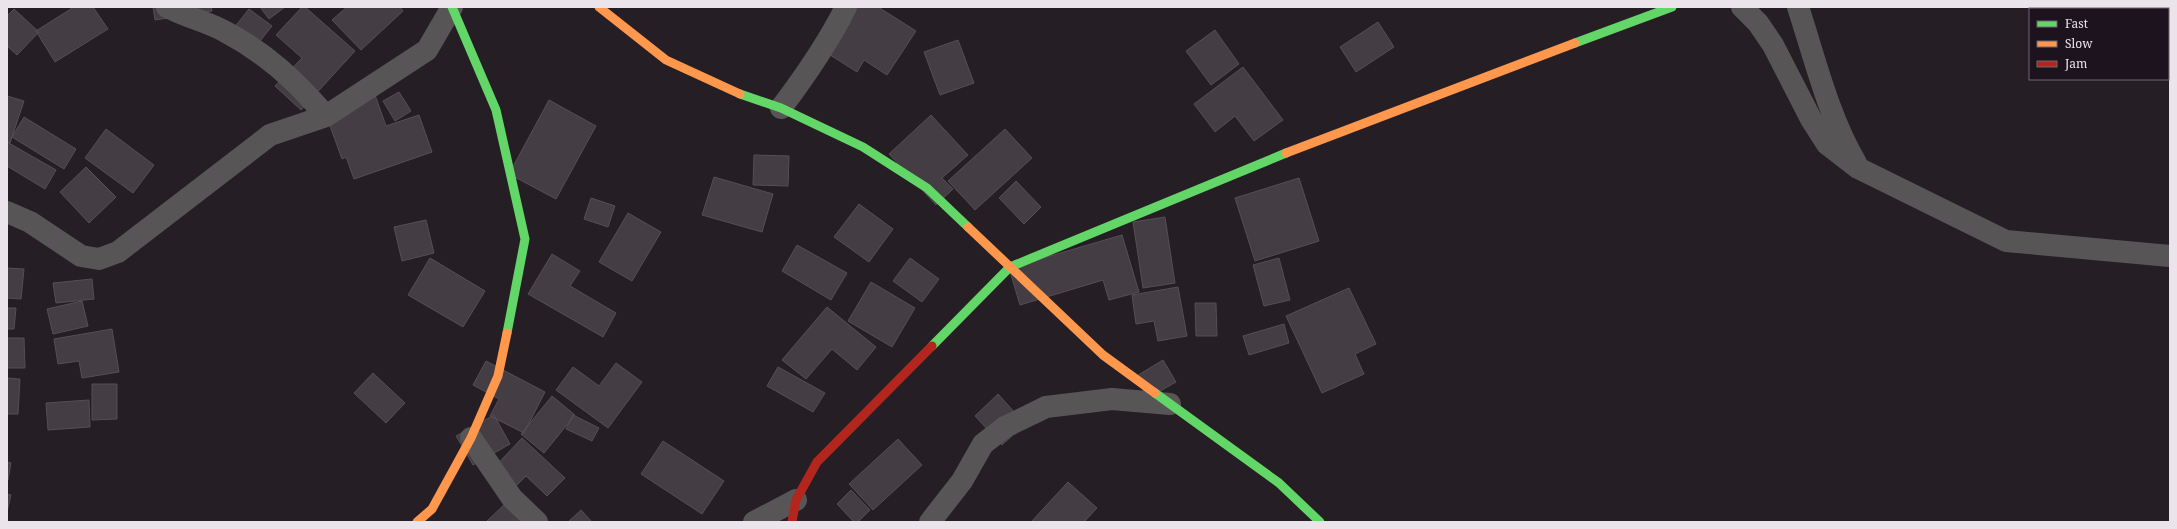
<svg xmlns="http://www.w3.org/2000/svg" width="2177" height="529" viewBox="0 0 2177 529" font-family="'Noto Serif',serif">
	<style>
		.building { fill: #443e44; stroke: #554f54 }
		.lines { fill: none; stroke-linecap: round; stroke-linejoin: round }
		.street { stroke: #585556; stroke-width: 22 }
		.fast { stroke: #63d668; stroke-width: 9 }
		.slow { stroke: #ff974d; stroke-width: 9 }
		.jam { stroke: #b3261e; stroke-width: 9 }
	</style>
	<rect width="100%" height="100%" fill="#251f25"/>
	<!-- building -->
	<path class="building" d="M74 7H93L108 29 55 62 36 31Z
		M153 7H211L212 11 155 20Z
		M260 7H285L269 19Z
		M302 7H305L355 51 301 110 275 86 302 58 276 35Z
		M347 7H400L403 11 361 50 332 20Z
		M856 7H878L916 31 887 75 864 60 857 72 827 53Z
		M14 9 39 32 17 55 7 46V16Z
		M249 9 272 26 249 55 226 38Z
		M1378 22 1394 47 1356 72 1340 47Z
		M1215 30 1239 64 1211 85 1186 51Z
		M958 40 974 83 940 95 924 52Z
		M1243 67 1283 120 1254 141 1235 116 1215 132 1194 104Z
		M399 92 411 111 395 121 383 101Z
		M375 95 386 126 419 115 432 152 354 179 346 157 342 159 325 112Z
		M7 96 24 101 10 143 7 142Z
		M549 100 596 126 556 199 509 174Z
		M931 115 968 155 942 178 953 189 936 205 889 154Z
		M24 117 76 149 64 169 12 137Z
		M106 129 154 165 133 193 85 158Z
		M1005 129 1032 158 975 210 948 181Z
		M7 142 56 170 45 189 7 166Z
		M754 155 789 156 788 186 753 185Z
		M86 167 116 197 89 223 60 192Z
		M714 177 773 194 762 232 702 215Z
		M1299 178 1319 241 1255 261 1235 198Z
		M1016 181 1041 207 1024 224 999 198Z
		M591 198 615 206 608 227 584 219Z
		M859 204 893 229 869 262 834 237Z
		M628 213 661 232 632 281 599 262Z
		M1165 217 1175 283 1143 288 1133 222Z
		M426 220 434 253 402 261 394 227Z
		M1122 235 1139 292 1109 300 1103 280 1020 305 1009 268Z
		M797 245 847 273 831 300 782 271Z
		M552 254 580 271 570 286 616 313 603 337 528 294Z
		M430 258 485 291 463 327 408 295Z
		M910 258 939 279 922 302 893 281Z
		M1279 258 1290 300 1264 306 1253 265Z
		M7 268 24 269 21 299 7 298Z
		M92 279 94 299 56 303 53 283Z
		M871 282 915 308 892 347 848 321Z
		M1178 287 1187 336 1158 341 1154 321 1136 324 1132 295Z
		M1349 288 1376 344 1355 354 1364 374 1322 393 1286 316Z
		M82 301 88 326 53 334 47 309Z
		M1195 303H1216L1217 336H1196Z
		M827 307 876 347 857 370 832 349 806 379 782 360Z
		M7 308H16L14 329H7Z
		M1284 324 1289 343 1249 355 1243 336Z
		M112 329 119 372 82 378 79 361 58 364 54 339Z
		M7 338H24L25 368H7Z
		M1163 360 1176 382 1148 398 1135 377Z
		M486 361 545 392 524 433 490 416 499 399 473 385Z
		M616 363 642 382 608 428 556 390 573 367 599 386Z
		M778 367 825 393 813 412 767 386Z
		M373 373 405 403 386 423 354 393Z
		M7 378 20 379 18 414H7Z
		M92 384H117V419L92 420Z
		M998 394 1025 424 1002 445 975 416Z
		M552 396 575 415 544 453 521 434Z
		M89 400 90 427 48 430 46 403Z
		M494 415 510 444 473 465 456 436Z
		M573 415 599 428 592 441 566 429Z
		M522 438 565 478 547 496 526 476 512 490 491 471Z
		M898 439 922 465 873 510 849 484Z
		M663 441 724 481 702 514 641 474Z
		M7 462 11 463 8 480H7Z
		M1068 482 1097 508 1084 522H1031Z
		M851 490 870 510 858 522H854L837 504Z
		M7 494 11 495 7 512Z
		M506 503 523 522H486Z
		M581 510 592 522H568Z"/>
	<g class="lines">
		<!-- street -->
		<path class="street" d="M167 7C185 17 206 21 224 31 266 53 295 80 326 116
			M1742 7 1758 23 1773 45 1811 119 1827 144 1858 168 2006 241 2170 256
			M1798 7C1815 59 1828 115 1856 163
			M781 108C806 75 828 43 846 7
			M7 212 30 222 81 256 99 259 118 252 270 135 326 116 427 50 452 7
			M471 438 512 498 537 522
			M754 522 796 500
			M930 522 962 481 983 444 1005 427 1046 407 1112 399 1170 404"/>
		<!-- fast -->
		<path class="fast" d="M452 7 496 110 525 239 507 333
			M1575 43 1672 7
			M740 94 781 108 863 147 927 188 968 227
			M932 346 1010 267 1286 153
			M1155 393 1279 483 1320 522"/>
		<!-- slow -->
		<path class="slow" d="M599 7 666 60 740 94
			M1286 153 1575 43
			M968 227 1103 355 1155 393
			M417 522 432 509 471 438 498 376 507 333"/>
		<!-- jam -->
		<path class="jam" d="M792 522 796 500 817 462 932 346"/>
	</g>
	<!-- border -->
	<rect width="2177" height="529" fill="none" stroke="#ebe4eb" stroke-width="16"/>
	<!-- legend -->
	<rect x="2029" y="8" width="140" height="72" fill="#1d131e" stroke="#6f6770"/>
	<rect x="2037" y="21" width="20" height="6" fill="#63d668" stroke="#6f6770"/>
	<text x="2065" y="28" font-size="12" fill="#ebe4eb">Fast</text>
	<rect x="2037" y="41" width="20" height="6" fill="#ff974d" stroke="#6f6770"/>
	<text x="2065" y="48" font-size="12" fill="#ebe4eb">Slow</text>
	<rect x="2037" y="61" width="20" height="6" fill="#b3261e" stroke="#6f6770"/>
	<text x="2065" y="68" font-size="12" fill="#ebe4eb">Jam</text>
</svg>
